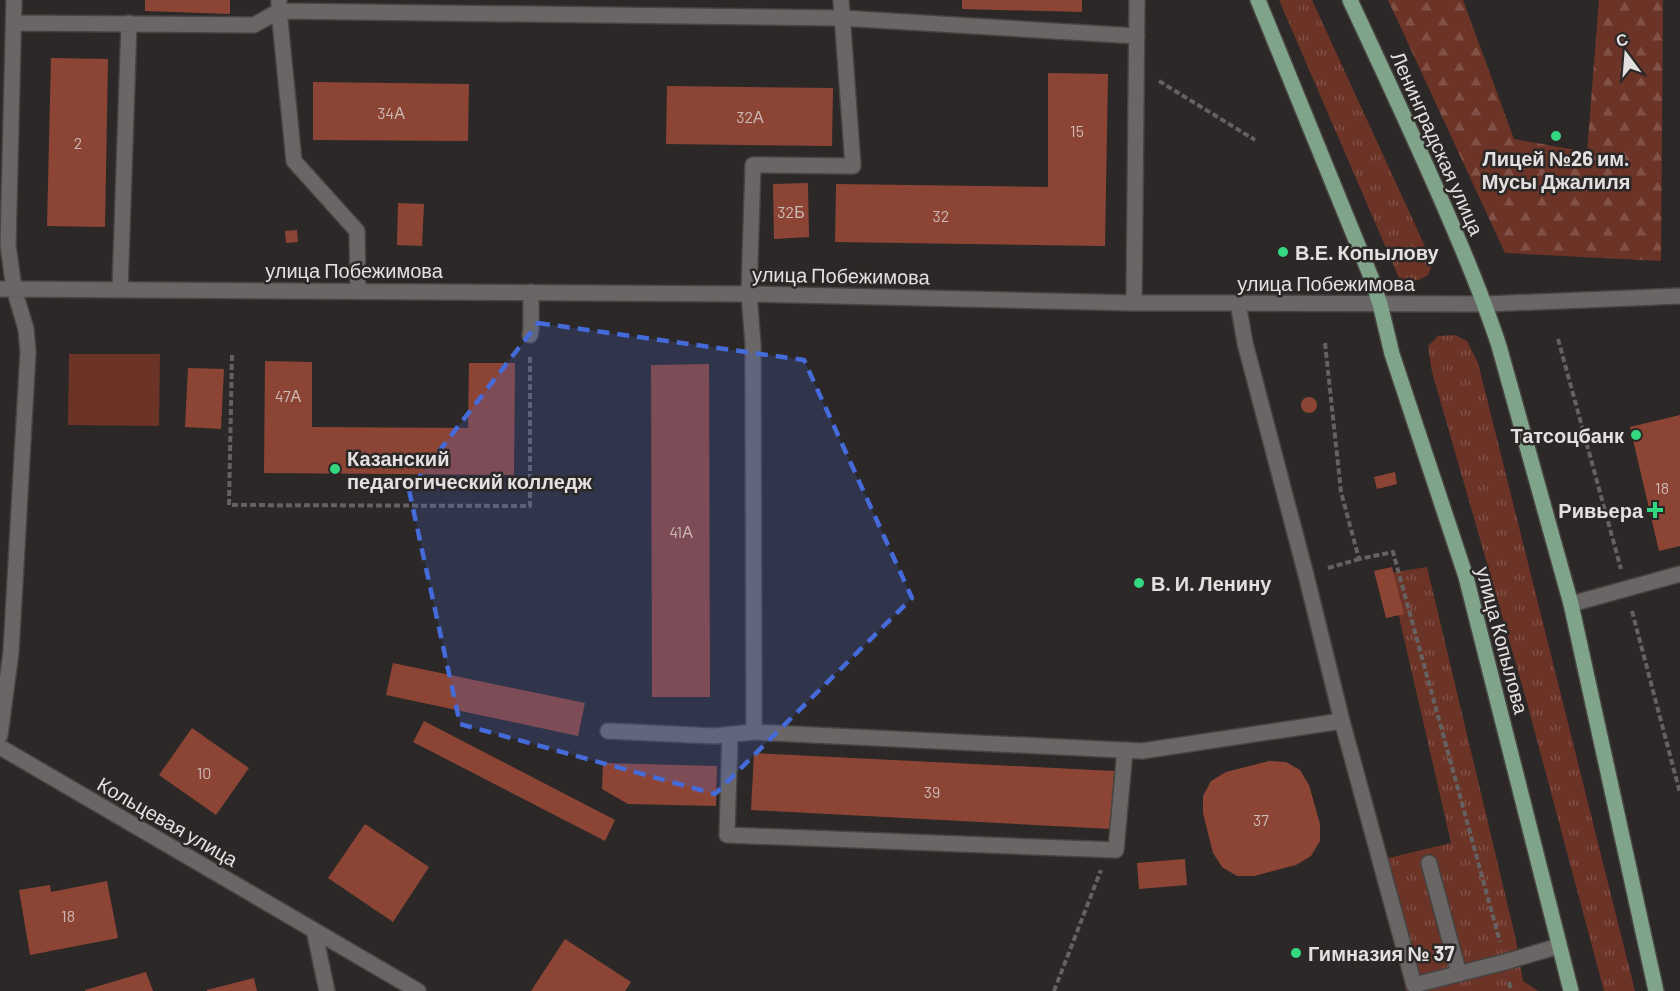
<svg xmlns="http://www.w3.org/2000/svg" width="1680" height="991" viewBox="0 0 1680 991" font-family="Barlow,sans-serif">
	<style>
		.grass { fill: url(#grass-tufts) }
		.forest { fill: url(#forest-firs) }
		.garden { fill: #6c3327 }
		.building { fill: #8c4535 }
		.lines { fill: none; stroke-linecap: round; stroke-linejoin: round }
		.minor-casing { stroke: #464342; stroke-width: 18 }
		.major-casing { stroke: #464342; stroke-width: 18 }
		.path { stroke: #656161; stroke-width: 4; stroke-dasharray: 6 3; stroke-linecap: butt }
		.minor { stroke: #6a6665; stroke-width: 15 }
		.major { stroke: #7fa48a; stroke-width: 15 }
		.marked { fill: #456bda; fill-opacity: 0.2; stroke: #456bda; stroke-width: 4.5; stroke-dasharray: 12 8; stroke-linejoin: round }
		.poi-dot { fill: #34d881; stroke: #2c2827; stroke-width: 2 }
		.labels { text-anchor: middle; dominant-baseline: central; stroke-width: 5; stroke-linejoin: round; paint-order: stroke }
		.number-label { font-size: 16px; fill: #cdb9b5 }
		.street-label { font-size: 20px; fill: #e3e0e0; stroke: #2c2827 }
		.poi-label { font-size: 20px; font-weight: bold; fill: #e3e0e0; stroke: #2c2827; text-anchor: start }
	</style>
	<defs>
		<pattern id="grass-tufts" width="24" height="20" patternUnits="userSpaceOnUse" patternTransform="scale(1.5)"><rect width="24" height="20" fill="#6c3327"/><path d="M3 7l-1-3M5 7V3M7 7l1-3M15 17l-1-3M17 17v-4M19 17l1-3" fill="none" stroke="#815046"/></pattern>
		<pattern id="forest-firs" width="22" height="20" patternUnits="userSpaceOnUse" patternTransform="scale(1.5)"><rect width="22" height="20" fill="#6c3327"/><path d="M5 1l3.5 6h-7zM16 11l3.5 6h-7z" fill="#815046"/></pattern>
	</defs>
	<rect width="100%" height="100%" fill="#2c2827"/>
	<!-- grass -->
	<path class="grass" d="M1279 0H1312L1429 255 1432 265 1428 275 1419 280 1408 282 1399 278Z
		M1455 335 1467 341 1478 363 1635 991H1604L1526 699 1432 372 1428 346 1438 336Z
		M1427 567 1515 936 1523 981 1538 991H1406L1376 861 1451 843 1389 573Z"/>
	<!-- forest -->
	<path class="forest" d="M1388 0H1463L1514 139 1587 152 1599 0H1663L1661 261 1505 253Z"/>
	<!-- garden -->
	<path class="garden" d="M69 354H160L159 426 68 425Z"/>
	<!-- building -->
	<path class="building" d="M145 0H230V14L145 11Z
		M962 0H1082V12L962 9Z
		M51 58 108 59 105 227 47 226Z
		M1048 73 1108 74 1105 246 835 242 836 184 1048 187Z
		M313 82 469 84 468 141 313 140Z
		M667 86 833 88 832 146 666 144Z
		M808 183 809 237 774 239 773 184Z
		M398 203 424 204 422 246 397 245Z
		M297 230 298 242 286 243 285 231Z
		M265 361 312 362V427L468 428 469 363H515L514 475 264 473Z
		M709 364 710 697H652L651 365Z
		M188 368 224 369 221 429 185 427Z
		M1301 405a8 8 0 1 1 16 0a8 8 0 1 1-16 0Z
		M1680 415V546L1659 551 1630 427Z
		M1395 472 1397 484 1377 489 1374 477Z
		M1392 567 1404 614 1386 618 1374 571Z
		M393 663 585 703 578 736 386 695Z
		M424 721 615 820 605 841 413 742Z
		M192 728 249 768 216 815 159 775Z
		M754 753 1114 771 1111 829 751 810Z
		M1269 761 1286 762 1300 770 1309 785 1320 824V841L1311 856 1296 865 1254 876H1237L1222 867 1213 853 1203 813V796L1211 781 1226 772Z
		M603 763 717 766 716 806 628 804 602 789Z
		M365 824 429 867 393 922 328 878Z
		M1185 859 1187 885 1139 889 1137 863Z
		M107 881 118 938 30 955 19 890 50 885 51 892Z
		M565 939 631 982 625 991H531Z
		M146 972 153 991H85V990Z
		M254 978 257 991H207V990Z"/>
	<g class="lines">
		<defs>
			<path id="minor" d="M279 0V11L294 161 357 231 358 291
				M841 0 853 166 753 165 749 294 753 344 754 732 1142 751 1342 721 1306 575 1245 343 1238 303
				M15 23 254 25 279 11 841 18 1137 36
				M0 289 749 294 1134 303H1238L1486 304 1680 296
				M120 289 129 23
				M1134 303 1137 0
				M530 335 531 330V292
				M1571 604 1680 574
				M1342 721 1414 985 1505 962 1559 946
				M608 731 714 736 754 732
				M0 735 11 652 28 352 26 329 14 289 8 245 14 0
				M730 735 727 835 1116 850 1125 750
				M0 747 418 991
				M1429 863 1459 974
				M314 930 327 991"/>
			<path id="major" d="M1258 0 1371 277 1380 304 1392 354 1466 577 1571 991
				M1350 0C1383 71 1416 141 1447 213 1466 257 1484 300 1499 346L1571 604 1656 991"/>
		</defs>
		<!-- minor casing -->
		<use href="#minor" class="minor-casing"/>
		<!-- major casing -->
		<use href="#major" class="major-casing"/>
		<!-- path -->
		<path class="path" d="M1159 81 1255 140
			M1558 339 1621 569
			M1325 343 1341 492 1359 559 1393 552 1500 942
			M232 355 229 505 530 506V355
			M1328 568 1359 559
			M1632 611 1680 793
			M1509 982 1511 991
			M1054 991 1101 870"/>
		<!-- minor -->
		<use href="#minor" class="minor"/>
		<!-- major -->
		<use href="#major" class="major"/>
	</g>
	<!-- marked area -->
	<path class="marked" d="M538 323 804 360 912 598 715 794 460 724 409 490Z"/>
	<!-- markers -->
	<g class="poi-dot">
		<circle cx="1556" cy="136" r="6"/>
		<circle cx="1283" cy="252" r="6"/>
		<circle cx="1636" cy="435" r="6"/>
		<circle cx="335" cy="469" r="6"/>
		<path d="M1652 501h6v6h6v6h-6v6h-6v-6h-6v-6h6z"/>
		<circle cx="1139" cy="583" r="6"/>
		<circle cx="1296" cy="953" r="6"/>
	</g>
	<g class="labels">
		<!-- number labels -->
		<g class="number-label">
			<text x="391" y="112">34А</text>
			<text x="750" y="116">32А</text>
			<text x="1077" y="130">15</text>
			<text x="78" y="142">2</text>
			<text x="791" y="211">32Б</text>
			<text x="941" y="215">32</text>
			<text x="288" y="395">47А</text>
			<text x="1662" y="487">18</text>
			<text x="681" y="531">41А</text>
			<text x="204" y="772">10</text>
			<text x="932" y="791">39</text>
			<text x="1261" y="819">37</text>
			<text x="68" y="915">18</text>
		</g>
		<!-- street labels -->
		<g class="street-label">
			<text transform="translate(1438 143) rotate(66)">Ленинградская улица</text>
			<text x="354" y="270">улица Побежимова</text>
			<text transform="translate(841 275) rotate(1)">улица Побежимова</text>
			<text x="1326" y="283">улица Побежимова</text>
			<text transform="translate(1503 640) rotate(75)">улица Копылова</text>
			<text transform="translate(168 821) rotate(30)">Кольцевая улица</text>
		</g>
		<!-- poi labels -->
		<g class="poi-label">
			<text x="1556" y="158" text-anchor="middle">Лицей №26 им.<tspan x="1556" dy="23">Мусы Джалиля</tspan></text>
			<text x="1295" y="252">В.Е. Копылову</text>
			<text x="1624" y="435" text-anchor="end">Татсоцбанк</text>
			<text x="347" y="458">Казанский<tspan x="347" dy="23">педагогический колледж</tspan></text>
			<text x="1643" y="510" text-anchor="end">Ривьера</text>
			<text x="1151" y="583">В. И. Ленину</text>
			<text x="1308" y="953">Гимназия № 37</text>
		</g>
	</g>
	<!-- north arrow -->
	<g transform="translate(1626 54) rotate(344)" stroke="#2c2827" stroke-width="4.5" paint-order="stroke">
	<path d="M0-4.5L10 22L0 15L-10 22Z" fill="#e3e0e0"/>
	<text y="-9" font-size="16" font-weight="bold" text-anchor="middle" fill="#e3e0e0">С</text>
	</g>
</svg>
